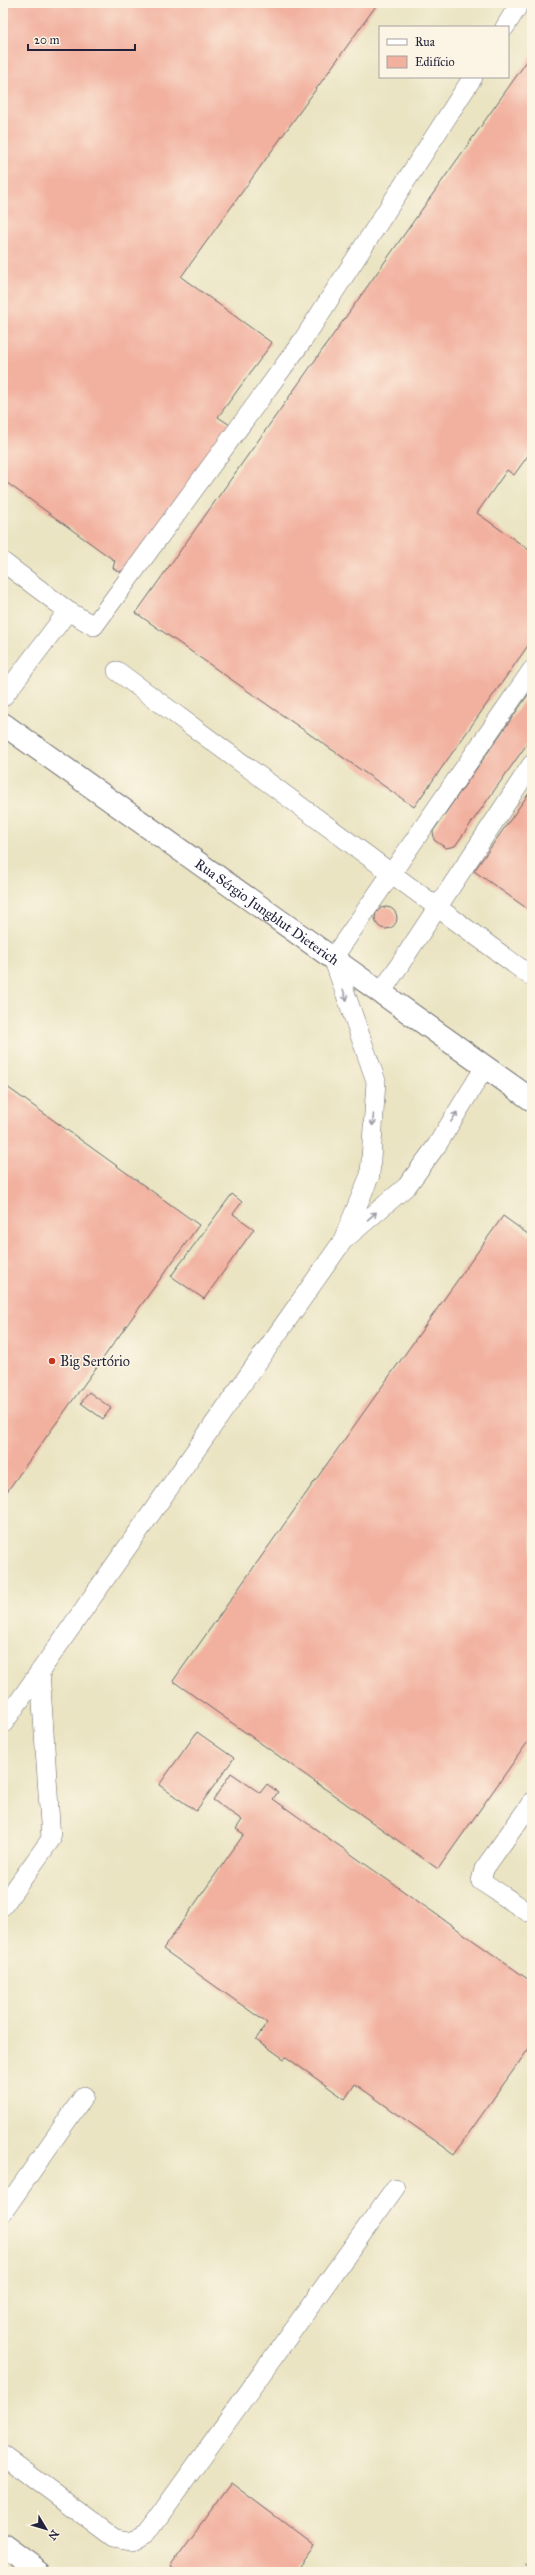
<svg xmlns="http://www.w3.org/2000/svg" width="535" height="2575" viewBox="0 0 535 2575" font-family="'IM FELL Great Primer',serif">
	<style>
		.building { fill: #f2b09f }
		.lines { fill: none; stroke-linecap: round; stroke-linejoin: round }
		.lane-casing { stroke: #68666b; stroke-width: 20 }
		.secondary-casing { stroke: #68666b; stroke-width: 24 }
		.path { stroke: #68666b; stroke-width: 2.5; stroke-dasharray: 1 3; stroke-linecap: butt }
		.lane { stroke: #fff; stroke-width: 19 }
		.secondary { stroke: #fff; stroke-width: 22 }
		.oneway { stroke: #9c9ca7 }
		.poi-dot { fill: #c8321e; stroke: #fcf5e5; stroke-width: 1.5 }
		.labels { text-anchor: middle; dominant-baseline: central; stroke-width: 3; stroke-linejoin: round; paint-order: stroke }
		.street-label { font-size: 14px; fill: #22223b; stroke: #fcf5e5 }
		.poi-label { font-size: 14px; fill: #22223b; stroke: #fcf5e5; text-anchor: start }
	</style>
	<rect width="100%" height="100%" fill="#fcf5e5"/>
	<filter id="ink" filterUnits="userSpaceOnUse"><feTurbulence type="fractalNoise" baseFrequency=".025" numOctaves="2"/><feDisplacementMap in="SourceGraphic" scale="8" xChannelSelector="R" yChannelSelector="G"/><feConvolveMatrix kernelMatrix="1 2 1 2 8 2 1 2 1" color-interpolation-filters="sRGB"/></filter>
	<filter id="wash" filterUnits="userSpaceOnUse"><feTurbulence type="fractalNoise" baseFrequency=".012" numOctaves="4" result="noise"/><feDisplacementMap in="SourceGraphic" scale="16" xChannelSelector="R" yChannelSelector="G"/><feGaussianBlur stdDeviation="0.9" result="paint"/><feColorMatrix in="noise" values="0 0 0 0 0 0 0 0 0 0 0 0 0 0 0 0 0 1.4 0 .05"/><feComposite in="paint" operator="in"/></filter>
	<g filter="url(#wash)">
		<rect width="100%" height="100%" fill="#eae4c3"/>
		<g id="blocks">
			<!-- building -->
			<path class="building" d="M3 3H378L181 277 272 343 218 417 230 425 127 569 119 572 113 568 115 561 3 480Z
				M532 54V450L514 475 507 470 477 513 532 552V640L414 807 136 613Z
				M532 689V737L455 846 446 848 434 840 433 831Z
				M532 789V912L474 871Z
				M375 918a11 11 0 1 1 22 0a11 11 0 1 1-22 0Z
				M3 1084 199 1225 3 1497Z
				M232 1194 242 1202 233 1214 254 1229 204 1299 171 1276Z
				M503 1216 532 1237V1736L438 1869 173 1681Z
				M89 1392 111 1408 103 1419 81 1403Z
				M197 1732 234 1758 196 1811 159 1785Z
				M231 1773 260 1793 267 1784 278 1792 273 1799 532 1982V2044L454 2154 355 2084 345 2099 286 2057 284 2059 256 2039 267 2023 163 1949 244 1834 236 1829 242 1820 213 1800Z
				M231 2483 314 2545 294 2572H176L169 2567Z"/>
		</g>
	</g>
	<g filter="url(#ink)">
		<use href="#blocks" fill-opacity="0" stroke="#68666b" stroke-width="1"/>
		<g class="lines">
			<defs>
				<path id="lane" d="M505 27 520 3
					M3 562 68 611 3 697
					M68 611 94 626 303 340 473 77
					M117 671 532 977
					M381 993 532 764
					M345 1239 407 1186 437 1145 485 1067
					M3 1724 342 1242 370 1175 376 1081 333 958 532 670
					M532 1802 484 1869 481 1881 528 1912 532 1911
					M3 1906 51 1839 40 1671
					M3 2212 84 2096
					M3 2455 114 2538 133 2541 147 2533 395 2188"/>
				<g id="secondary">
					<path id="s1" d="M3 724 532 1100"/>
					<path d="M3 2545 40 2572"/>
				</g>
			</defs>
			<!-- lane casing -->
			<use href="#lane" class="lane-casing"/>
			<!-- secondary casing -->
			<use href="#secondary" class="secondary-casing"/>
			<!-- path -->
			<path class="path" d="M517 2572 532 2559"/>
			<!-- lane -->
			<use href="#lane" class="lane"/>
			<!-- secondary -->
			<use href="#secondary" class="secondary"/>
		</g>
		<!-- one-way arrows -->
		<defs><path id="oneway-shaft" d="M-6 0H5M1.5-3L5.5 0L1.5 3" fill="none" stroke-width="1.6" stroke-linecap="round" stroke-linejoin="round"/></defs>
		<g class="oneway">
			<use href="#oneway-shaft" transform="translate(345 995) rotate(71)"/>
			<use href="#oneway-shaft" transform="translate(454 1117) rotate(-58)"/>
			<use href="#oneway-shaft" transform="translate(373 1120) rotate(94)"/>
			<use href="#oneway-shaft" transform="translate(372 1216) rotate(-41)"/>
		</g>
	</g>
	<!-- markers -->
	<circle class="poi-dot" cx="52" cy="1361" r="4"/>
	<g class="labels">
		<!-- street labels -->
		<g class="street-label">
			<text stroke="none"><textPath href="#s1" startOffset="324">Rua Sérgio Jungblut Dieterich</textPath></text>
		</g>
		<!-- poi labels -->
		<g class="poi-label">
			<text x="60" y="1361">Big Sertório</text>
		</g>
	</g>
	<!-- margin -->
	<rect width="535" height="2575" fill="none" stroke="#fcf5e5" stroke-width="16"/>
	<!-- legend -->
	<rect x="379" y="26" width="130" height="52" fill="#fcf5e5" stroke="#a5a1a1"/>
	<rect x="387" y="39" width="20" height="6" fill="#ffffff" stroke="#a5a1a1"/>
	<text x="415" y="46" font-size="12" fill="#22223b">Rua</text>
	<rect x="387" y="56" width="20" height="12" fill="#f2b09f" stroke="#a5a1a1"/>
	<text x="415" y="66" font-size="12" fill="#22223b">Edifício</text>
	<!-- north arrow -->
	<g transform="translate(46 2529) rotate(128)" stroke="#fcf5e5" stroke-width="3" paint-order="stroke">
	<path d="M0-3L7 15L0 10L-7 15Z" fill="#22223b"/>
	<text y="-6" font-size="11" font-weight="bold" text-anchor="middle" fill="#22223b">N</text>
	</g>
	<!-- scale -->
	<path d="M28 44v6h107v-6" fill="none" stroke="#22223b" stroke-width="2"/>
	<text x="34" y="44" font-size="12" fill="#22223b" stroke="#fcf5e5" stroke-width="3" paint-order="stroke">20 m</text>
</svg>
